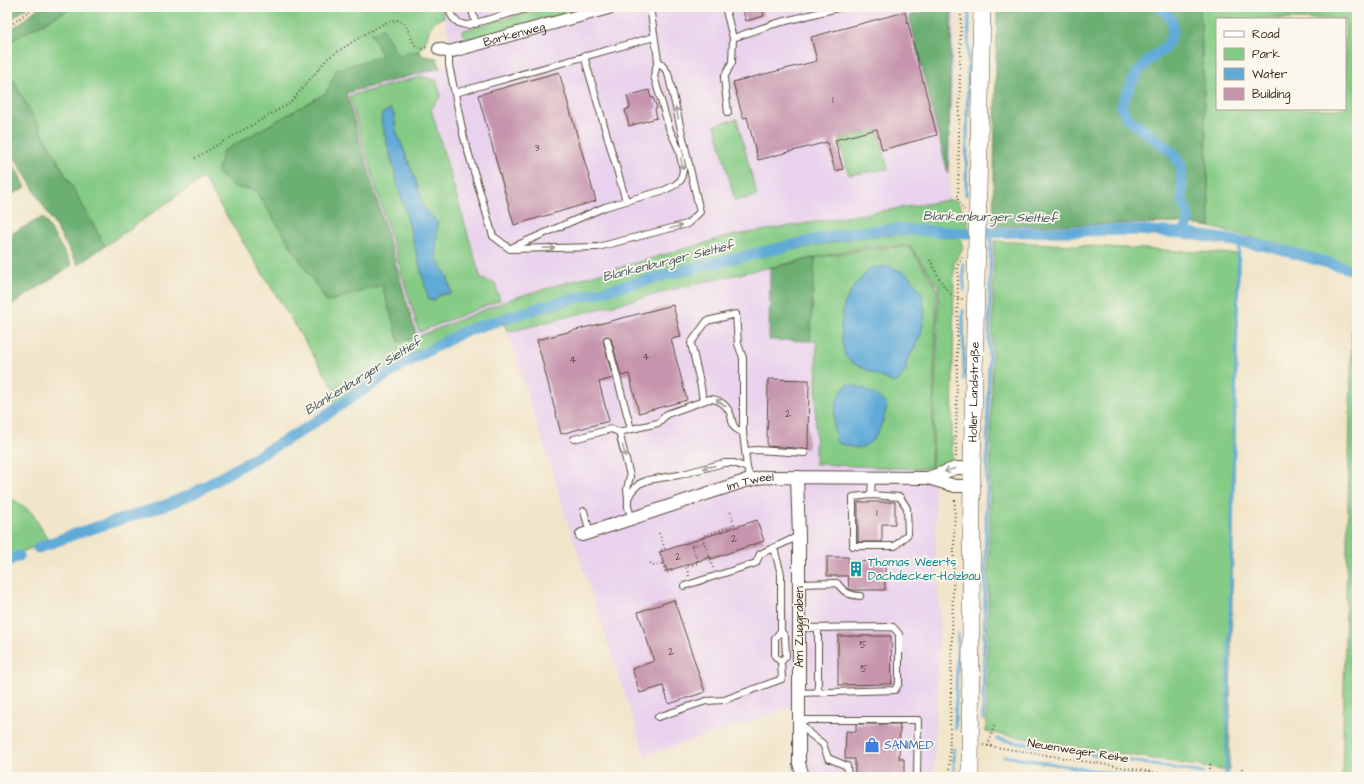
<svg xmlns="http://www.w3.org/2000/svg" width="1364" height="784" viewBox="0 0 1364 784" font-family="'Architects Daughter',sans-serif">
	<style>
		.built { fill: #e9d2ed; fill-rule: evenodd }
		.green { fill: #85cb85; stroke: #607a52; fill-rule: evenodd }
		.forest { fill: #6caf72; stroke: #546c48 }
		.water { fill: #60aad8; stroke: #4e6a7b }
		.lines { fill: none; stroke-linecap: round; stroke-linejoin: round }
		.stream { stroke: #60aad8; stroke-width: 3 }
		.canal { stroke: #60aad8; stroke-width: 11 }
		.building { fill: #c695ad }
		.service-casing { stroke: #564638; stroke-width: 8 }
		.minor-casing { stroke: #564638; stroke-width: 14 }
		.secondary-casing { stroke: #564638; stroke-width: 18 }
		.path { stroke: #564638; stroke-width: 2; stroke-dasharray: 1 3; stroke-linecap: butt }
		.service { stroke: #fff; stroke-width: 6 }
		.minor { stroke: #fff; stroke-width: 12 }
		.secondary { stroke: #fff; stroke-width: 17 }
		.oneway { stroke: #a79f9a }
		.labels { text-anchor: middle; dominant-baseline: central; stroke-width: 3.5; stroke-linejoin: round; paint-order: stroke }
		.number-label { font-size: 10px; fill: #5e4542 }
		.street-label { font-size: 12px; fill: #3b2a1e; stroke: #fbf7ec }
		.culture-label { font-size: 12px; fill: #0d838f; stroke: #fbf7ec; text-anchor: start }
		.shop-label { font-size: 12px; fill: #366cbe; stroke: #fbf7ec; text-anchor: start }
		.water-label { font-size: 13px; font-style: italic; fill: #48575f; stroke: #fbf7ec }
	</style>
	<rect width="100%" height="100%" fill="#fbf7ec"/>
	<filter id="ink" filterUnits="userSpaceOnUse"><feTurbulence type="fractalNoise" baseFrequency=".025" numOctaves="2"/><feDisplacementMap in="SourceGraphic" scale="8" xChannelSelector="R" yChannelSelector="G"/><feConvolveMatrix kernelMatrix="1 2 1 2 8 2 1 2 1" color-interpolation-filters="sRGB"/></filter>
	<filter id="wash" filterUnits="userSpaceOnUse"><feTurbulence type="fractalNoise" baseFrequency=".012" numOctaves="4" result="noise"/><feDisplacementMap in="SourceGraphic" scale="16" xChannelSelector="R" yChannelSelector="G"/><feGaussianBlur stdDeviation="0.9" result="paint"/><feColorMatrix in="noise" values="0 0 0 0 0 0 0 0 0 0 0 0 0 0 0 0 0 1.4 0 .05"/><feComposite in="paint" operator="in"/></filter>
	<g filter="url(#wash)">
		<rect width="100%" height="100%" fill="#f1e5c9"/>
		<!-- built -->
		<path class="built" d="M441 7H548L463 30 591 7H769L771 10 783 7H795L797 12 809 8V7H944L910 16 948 172 952 7H955L949 200 729 236 513 298 417 337 346 93 449 65V36ZM349 96H441L430 108 481 279Z
			M873 246H910L939 287 932 468 936 513V559L940 614 934 777H793L794 707 646 755 653 777H652L571 532 507 330H518L703 282 821 256ZM873 248 815 464 817 340H769L770 268Z"/>
		<!-- green -->
		<path class="green" d="M73 7H441L444 17 435 21 430 28 426 41 419 51 408 52 398 56 383 28 372 33 382 56 337 69 326 93 223 151 234 187 255 190 327 302 382 285 399 342 417 337 513 298 729 236 949 200 957 201 968 219V231L895 226 836 234 714 260 603 288 466 327 401 361 336 404 329 393 335 390 203 178 105 246 7 69V43Z
			M548 7H591L471 40 468 39 462 33V31L464 30Z
			M1200 7H1357V267L1275 243 1210 227ZM1217 19H1345V109H1217Z
			M423 76 437 81 441 96 431 109 481 279 495 283 500 300 419 332 349 96ZM391 109 394 114 396 131 417 184 423 207 437 222 436 258 448 278 450 293 439 295 435 300 429 299 381 121 383 113Z
			M737 119 757 196 735 201 715 125Z
			M877 129 888 169 849 175 839 139Z
			M917 234 960 238 963 248 954 263 952 458 945 464 932 468 939 287 910 246H873L821 256 703 282 517 330H507L503 323 691 272 761 256 863 237Z
			M994 241 1238 254 1229 771 986 732Z
			M910 247 937 288 931 468 917 469 815 464 817 341H810L815 258 873 248ZM921 335 906 363 866 368 851 362ZM843 388 884 419 873 439 833 425C834 411 838 400 843 388Z
			M1353 281H1357V777H1342Z
			M7 496 21 504 32 513 49 541 7 558Z"/>
		<!-- forest -->
		<path class="forest" d="M7 7H27L7 23Z
			M39 7H73L7 43V31L19 24Z
			M944 7H952L948 174 909 16Z
			M997 7H1200L1210 227 1182 223 993 226Z
			M383 28 398 56 408 52 419 51 424 56 437 58 440 68 346 93 417 337 399 342 382 285 327 302 255 190 234 187 217 173 223 151 326 93 337 69 382 56 371 33Z
			M7 69 105 246 78 265 7 144Z
			M7 153 26 187 7 197Z
			M43 217 72 265 7 308V236Z
			M815 258 810 341 769 340 770 268Z"/>
		<!-- water -->
		<path class="water" d="M391 109 394 114 396 131 417 184 423 207 437 222 436 258 448 278 451 293 439 295 435 300H429L381 121 383 113Z
			M890 266 907 274 922 293 925 313 921 335 906 363 907 368 898 381 893 383 851 362 845 356 842 342 841 326 844 304 855 285 871 268Z
			M848 384C863 387 878 394 887 406 883 422 877 445 858 448 852 448 843 444 837 443 831 425 833 396 848 384Z"/>
		<g class="lines">
			<!-- stream -->
			<path class="stream" d="M966 195 969 11
				M963 264 964 290
				M963 311 964 379
				M983 719 991 233
				M955 729 958 634
				M997 739 1203 773
				M1004 756 1136 777
				M1221 776 1226 777 1239 241
				M954 777V749"/>
			<!-- canal -->
			<path class="canal" d="M1159 7C1177 19 1177 35 1162 50 1157 55 1150 58 1145 64 1133 76 1127 92 1121 107L1128 119 1172 152 1181 165 1182 198 1189 220 1184 233
				M38 548 75 534 163 506 194 493 303 430 400 366 465 331 545 306 706 265 814 240 859 232 896 229 966 233 1134 230 1184 233 1267 246 1357 271
				M7 561 19 556"/>
		</g>
		<g id="blocks">
			<!-- building -->
			<path class="building" d="M742 7H762L764 16 746 21Z
				M905 12 937 135 882 150 877 129 835 140 843 169 835 171 827 142 758 160 747 117 743 118 733 82 817 61 811 37Z
				M559 72 596 201 514 225 478 95Z
				M649 90 651 98 653 97 657 108 655 109 657 118 629 126 625 110 630 108 627 96Z
				M673 305 681 337 671 339 687 400 639 413 629 374 621 376 611 339 610 337 606 336 604 337 603 341 613 378 599 382 609 421 561 434 537 340Z
				M768 379 809 380 808 449 767 446Z
				M858 502H895V524H882V542H858Z
				M757 520 764 541 711 559V557L667 571 660 552Z
				M827 557H848V562L885 561V590H852L849 589 848 576H827Z
				M674 600 705 692 669 704 663 686 640 693 632 669 654 661 638 612Z
				M838 636H891L892 684 838 685Z
				M856 724H900L899 759H904V777H855V759H845L846 731 856 732Z"/>
		</g>
	</g>
	<g filter="url(#ink)">
		<use href="#blocks" fill-opacity="0" stroke="#564638" stroke-width="1"/>
		<g class="lines">
			<defs>
				<path id="service" d="M448 7C451 18 457 25 468 25L534 7
					M471 7 476 24
					M725 7 733 38 774 24 841 7
					M449 52V65L464 138 493 236 510 249 598 247 687 224 700 212 668 73 658 60
					M584 56 626 201
					M455 93 654 37
					M728 113 724 78 732 62 733 38
					M513 247 605 207 665 190 675 185 681 180 683 170 679 150 669 128 654 76 658 60 650 7
					M607 340 631 429
					M703 401 701 387 691 343 707 321 736 314 738 344 743 358V433L747 468 751 480
					M574 439 611 429 619 432
					M745 451 756 450 805 453
					M871 495 853 497V546H895L908 534 907 508 900 497 871 495 872 477
					M628 498 627 489 630 476 619 432 658 423 667 414 709 399C720 399 728 406 731 416 732 420 732 424 735 428 737 430 741 431 743 433
					M584 511 590 533
					M632 519 628 507V498L632 491 639 484 648 480 679 475 724 463H734L747 468
					M799 584 837 583C844 592 848 595 860 596
					M684 586 756 563 760 554 799 536
					M818 628V693
					M781 631 775 638V656L781 662
					M799 693 895 690 899 683V634L893 627 799 628
					M658 717 706 701 724 700 782 679 781 662 786 656 785 637 781 631V574L774 548
					M798 720H918L917 777
					M800 722 810 734 823 744 828 758 847 766 848 777"/>
				<g id="minor">
					<path id="s1" d="M439 49 449 52 612 7"/>
					<path d="M797 477 799 536V763L803 777"/>
					<path d="M928 478 956 468H972"/>
					<path id="s2" d="M582 535 742 482 764 477 928 478 955 486H972"/>
				</g>
				<g id="secondary">
					<path id="s3" d="M970 777 972 468 982 7"/>
				</g>
			</defs>
			<!-- service casing -->
			<use href="#service" class="service-casing"/>
			<!-- minor casing -->
			<use href="#minor" class="minor-casing"/>
			<!-- secondary casing -->
			<use href="#secondary" class="secondary-casing"/>
			<!-- path -->
			<path class="path" d="M961 7 958 200 964 210
				M7 28 34 7
				M195 158 290 103 328 58 365 34 389 21 398 20 406 26 414 44 420 49 428 47
				M930 260C938 274 945 298 963 299
				M956 457 958 265 962 257
				M659 533 665 549 659 551 666 573 673 571 672 570
				M650 563 654 566 663 563
				M713 568 702 536 734 525 730 510
				M689 576 686 567 698 563 692 546 704 542
				M983 745 1183 777
				M988 746 994 726
				M1149 771 1150 777
				M949 777 955 498
				M1210 777V763
				M1240 777 1242 768"/>
			<!-- service -->
			<use href="#service" class="service"/>
			<!-- minor -->
			<use href="#minor" class="minor"/>
			<!-- secondary -->
			<use href="#secondary" class="secondary"/>
		</g>
		<!-- one-way arrows -->
		<defs><path id="oneway-shaft" d="M-6 0H5M1.5-3L5.5 0L1.5 3" fill="none" stroke-width="1.6" stroke-linecap="round" stroke-linejoin="round"/></defs>
		<g class="oneway">
			<use href="#oneway-shaft" transform="translate(677 113) rotate(-103)"/>
			<use href="#oneway-shaft" transform="translate(682 164) rotate(78)"/>
			<use href="#oneway-shaft" transform="translate(676 227) rotate(-15)"/>
			<use href="#oneway-shaft" transform="translate(549 248) rotate(-1)"/>
			<use href="#oneway-shaft" transform="translate(721 403) rotate(-145)"/>
			<use href="#oneway-shaft" transform="translate(624 451) rotate(76)"/>
			<use href="#oneway-shaft" transform="translate(709 467) rotate(167)"/>
			<use href="#oneway-shaft" transform="translate(950 470) rotate(162)"/>
		</g>
	</g>
	<!-- icons -->
	<defs>
		<symbol id="building-bare" viewBox="-9 -9 18 18"><path d="M-4-6H4V6H1V3H-1V6H-4ZM-2.5-4.3h1.7v1.8h-1.7ZM.8-4.3h1.7v1.8H.8ZM-2.5-1h1.7V.8h-1.7ZM.8-1h1.7V.8H.8Z" fill="#0f9aa8" stroke="#fbf7ec" stroke-width="2.5" paint-order="stroke"/></symbol>
		<symbol id="shop-bare" viewBox="-9 -9 18 18"><path d="M-5-2.5h2.3a2.7 3.5 0 0 1 5.4 0H5L5.5 6h-11ZM-1.5-2.5h3a1.5 2.3 0 0 0-3 0Z" fill="#3f7fe0" stroke="#fbf7ec" stroke-width="2.5" paint-order="stroke"/></symbol>
	</defs>
	<g fill-rule="evenodd">
		<use href="#building-bare" x="845" y="558" width="22" height="22"/>
		<use href="#shop-bare" x="861" y="734" width="22" height="22"/>
	</g>
	<g class="labels">
		<!-- number labels -->
		<g class="number-label">
			<text x="833" y="100">1</text>
			<text x="537" y="148">3</text>
			<text x="646" y="357">4</text>
			<text x="573" y="360">4</text>
			<text x="788" y="414">2</text>
			<text x="877" y="513">1</text>
			<text x="734" y="539">2</text>
			<text x="678" y="557">2</text>
			<text x="863" y="645">5</text>
			<text x="671" y="652">2</text>
			<text x="864" y="669">5</text>
		</g>
		<!-- street labels -->
		<g class="street-label">
			<text stroke="none"><textPath href="#s1" startOffset="78">Barkenweg</textPath></text>
			<text stroke="none"><textPath href="#s3" startOffset="385">Holler Landstraße</textPath></text>
			<text stroke="none"><textPath href="#s2" startOffset="177">Im Tweel</textPath></text>
			<text transform="translate(799 627) rotate(-90)">Am Zuggraben</text>
			<text transform="translate(1078 751) rotate(9)">Neuenweger Reihe</text>
		</g>
		<!-- culture labels -->
		<g class="culture-label">
			<text x="868" y="562">Thomas Weerts<tspan x="868" dy="14">Dachdecker-Holzbau</tspan></text>
		</g>
		<!-- shop labels -->
		<g class="shop-label">
			<text x="884" y="745">SANIMED</text>
		</g>
		<!-- water labels -->
		<g class="water-label">
			<text transform="translate(990 217) rotate(1)">Blankenburger Sieltief</text>
			<text transform="translate(668 261) rotate(-14)">Blankenburger Sieltief</text>
			<text transform="translate(363 376) rotate(-32)">Blankenburger Sieltief</text>
		</g>
	</g>
	<!-- margin -->
	<rect width="1364" height="784" fill="none" stroke="#fbf7ec" stroke-width="24"/>
	<!-- legend -->
	<rect x="1216" y="18" width="130" height="92" fill="#fbf7ec" stroke="#aea59a"/>
	<rect x="1224" y="31" width="20" height="6" fill="#ffffff" stroke="#aea59a"/>
	<text x="1252" y="38" font-size="12" fill="#3b2a1e">Road</text>
	<rect x="1224" y="48" width="20" height="12" fill="#85cb85" stroke="#aea59a"/>
	<text x="1252" y="58" font-size="12" fill="#3b2a1e">Park</text>
	<rect x="1224" y="68" width="20" height="12" fill="#60aad8" stroke="#aea59a"/>
	<text x="1252" y="78" font-size="12" fill="#3b2a1e">Water</text>
	<rect x="1224" y="88" width="20" height="12" fill="#c695ad" stroke="#aea59a"/>
	<text x="1252" y="98" font-size="12" fill="#3b2a1e">Building</text>
</svg>
